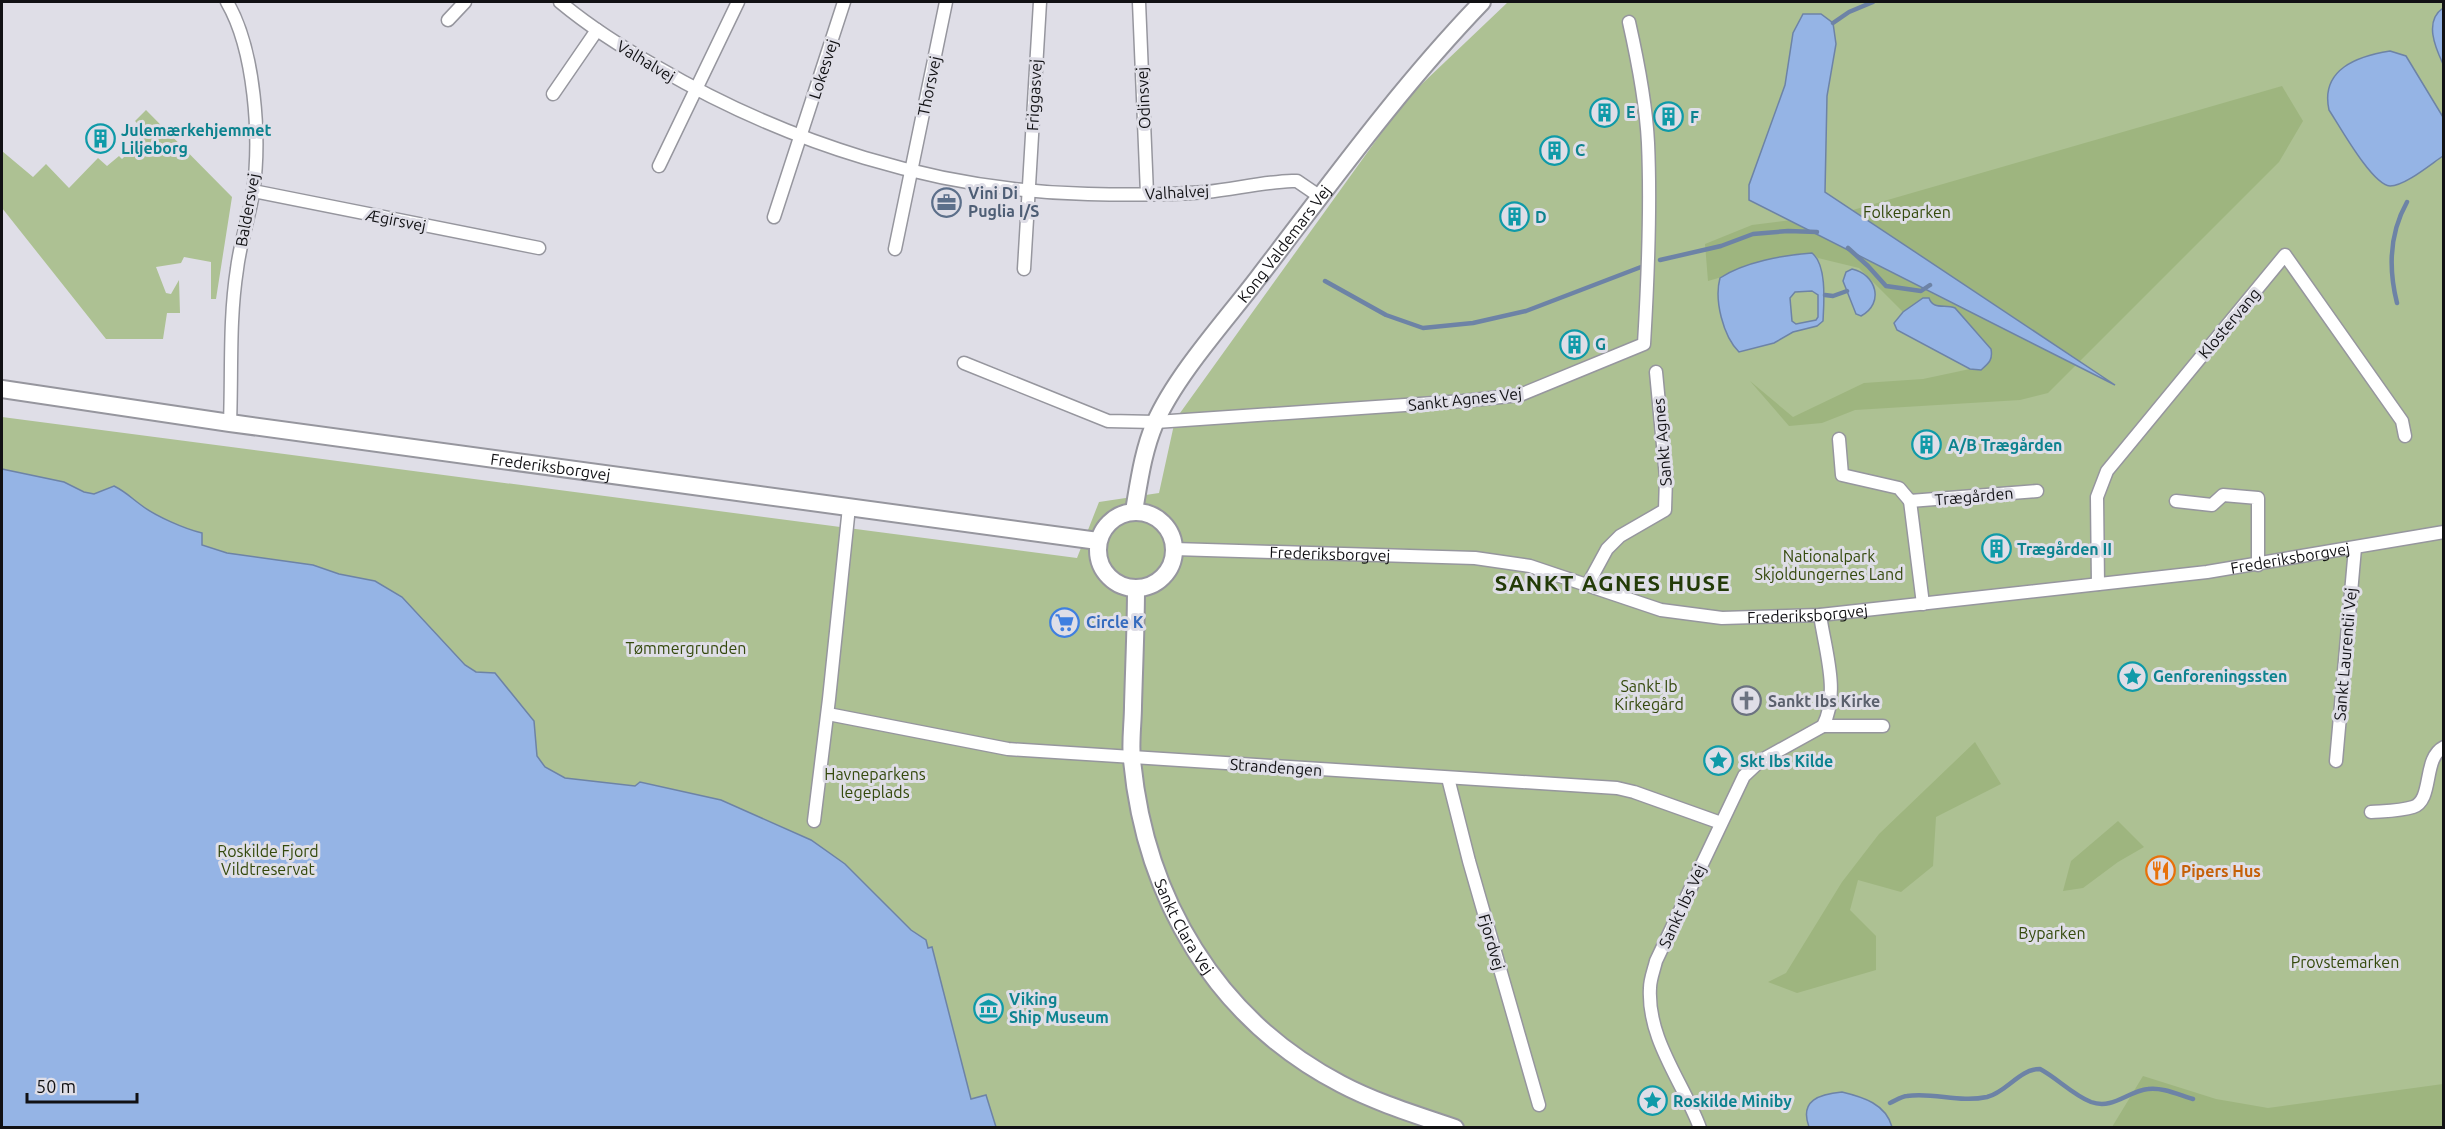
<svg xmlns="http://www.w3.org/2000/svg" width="2445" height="1129" viewBox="0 0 2445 1129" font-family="Ubuntu,sans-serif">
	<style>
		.green { fill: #adc193 }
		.forest { fill: #9eb57f }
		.water { fill: #95b4e5; stroke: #6d83a6; stroke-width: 1.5; fill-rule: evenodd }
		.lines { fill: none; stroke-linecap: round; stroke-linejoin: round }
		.stream { stroke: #6d83a6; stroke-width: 4.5 }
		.street-casing { stroke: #96969e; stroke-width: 15 }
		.secondary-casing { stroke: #96969e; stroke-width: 20 }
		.street { stroke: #fff; stroke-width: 12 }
		.secondary { stroke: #fff; stroke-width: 16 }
		.labels { text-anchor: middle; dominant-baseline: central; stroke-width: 6; stroke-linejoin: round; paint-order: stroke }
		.street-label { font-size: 16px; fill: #111114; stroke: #dfdee7 }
		.culture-label { font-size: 16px; font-weight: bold; fill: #0d838f; stroke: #dfdee7; text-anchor: start }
		.service-label { font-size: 16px; font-weight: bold; fill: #4e5e75; stroke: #dfdee7; text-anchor: start }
		.park-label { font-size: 16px; fill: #34490c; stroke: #dfdee7 }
		.shop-label { font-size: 16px; font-weight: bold; fill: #366cbe; stroke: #dfdee7; text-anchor: start }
		.worship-label { font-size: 16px; font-weight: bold; fill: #5b616d; stroke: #dfdee7; text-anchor: start }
		.food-label { font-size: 16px; font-weight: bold; fill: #c56008; stroke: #dfdee7; text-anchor: start }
		.district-label { font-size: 22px; font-weight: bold; letter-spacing: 1.5px; fill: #233b08; stroke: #dfdee7 }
	</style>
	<rect width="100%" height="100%" fill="#dfdee7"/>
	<!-- green -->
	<path class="green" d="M1508 2H2443V1127H2V417L1077 558 1099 502 1159 493 1175 420 1405 100Z
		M146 110 232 197 216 299H211V262L184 257 181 263 156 267 166 293 171 294 179 280 180 313H167L163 339H106L2 208V151L33 177 46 164 69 188 98 158 107 166 119 156 122 159 136 145 133 141 144 130 135 121Z"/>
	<!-- forest -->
	<path class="forest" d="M2282 86 2303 121 2279 162 2048 393 2020 400 1855 410 1822 423 1789 426 1750 381 1793 417 1864 383 1923 379 1970 369 1981 370 1949 306H1937L1923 298 1903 312 1859 268 1818 258 1812 253C1773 256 1744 271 1708 281L1705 244 1752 225 1839 214Z
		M1975 742 2001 784 1936 817 1933 866 1901 892 1858 880 1850 910 1876 936V970L1797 993 1768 982 1786 973 1842 882 1879 834Z
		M2118 821 2144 847 2118 862 2083 888 2063 891 2071 861Z
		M2143 1076 2216 1099 2268 1108 2443 1084V1127H2112Z"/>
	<!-- water -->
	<path class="water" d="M2443 8V64C2435 47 2424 21 2443 8Z
		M1803 14H1821L1833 23 1836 44 1827 96 1825 192 2115 385 1749 200V185L1785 85 1793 33Z
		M2390 51 2406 56 2443 117V156C2431 164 2405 186 2390 186 2372 185 2339 125 2329 110 2320 69 2358 56 2390 51Z
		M1812 253C1827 265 1824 302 1823 321L1817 326 1793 332 1774 343 1739 352C1723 336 1714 300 1720 278 1744 262 1784 255 1812 253ZM1812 291 1818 295V317L1816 320 1796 324 1792 321 1790 298 1795 292Z
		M1852 269C1876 274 1885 303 1861 316L1856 314 1843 281 1846 272Z
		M1923 298H1929C1933 310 1945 304 1955 308L1991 349C1993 360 1989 363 1981 370L1970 369 1897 330 1894 323 1903 312Z
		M2 469 64 482 84 492 94 494 114 486C126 492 130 497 141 505 155 516 185 529 202 533V545L227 553 313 565 339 574 375 581 402 597 465 665 476 672 495 673 534 721 537 756 545 767 565 778 635 786 640 782 721 800 811 840 845 864 911 930 926 940 928 948 932 947 971 1099 986 1095 996 1127H2Z
		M1842 1092C1863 1097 1886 1104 1892 1127H1809C1799 1100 1820 1094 1842 1092Z"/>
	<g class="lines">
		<!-- stream -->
		<path class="stream" d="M1833 23 1849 12 1873 2
			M1848 248 1868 266 1886 286 1921 291 1930 285
			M1660 260 1721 246 1753 234 1788 231 1817 232
			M1325 281 1386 315 1423 328 1473 323 1526 311 1641 267
			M1825 295 1833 296 1847 291
			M2397 303C2388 267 2389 234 2407 202
			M1890 1103C1895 1101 1902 1096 1907 1096 1934 1092 1959 1103 1987 1097 2007 1092 2019 1069 2040 1069 2057 1078 2073 1095 2091 1102 2113 1110 2128 1091 2148 1089 2163 1087 2179 1095 2193 1099"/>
		<defs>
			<g id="street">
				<path d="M227 2C255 50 261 138 253 193 249 218 240 243 237 269 229 320 232 372 230 423"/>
				<path d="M560 2C590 27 623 48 657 67 787 143 937 191 1088 194 1127 195 1167 195 1206 192 1235 189 1263 182 1292 181H1297L1319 196"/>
				<path d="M1139 2 1147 194"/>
				<path d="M448 20 465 2"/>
				<path d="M553 94 597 30"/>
				<path d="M659 166 738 2"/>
				<path d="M253 191 539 248"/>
				<path d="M774 217 844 2"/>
				<path d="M895 249 946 2"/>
				<path d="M1024 269 1040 2"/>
				<path d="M964 363 1108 421 1156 422 1463 401 1520 395 1644 344C1648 277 1651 210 1648 143 1646 102 1638 62 1629 22"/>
				<path d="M1839 439 1842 475 1899 488 1910 501 2037 491"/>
				<path d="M1910 501 1923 604"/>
				<path d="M2176 501 2212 505 2223 495 2258 498V565"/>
				<path id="s1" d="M1174 549 1475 558 1530 566 1661 610 1722 618 1820 615 2207 572 2444 532"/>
				<path d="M1588 584 1607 549 1620 536 1665 510 1666 477 1656 372"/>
				<path d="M2098 584 2097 497 2107 471 2285 255 2402 421 2405 436"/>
				<path d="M828 714 1008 749 1617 788 1634 792 1721 823"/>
				<path d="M1823 726H1883"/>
				<path d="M2336 761 2355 548"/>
				<path d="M1448 778 1469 861 1539 1105"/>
				<path d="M2371 812C2384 811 2401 811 2413 807 2434 800 2422 758 2444 747"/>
				<path d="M814 821 829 699 849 507"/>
				<path d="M1700 1128C1683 1082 1647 1039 1650 988 1650 979 1654 970 1656 961L1744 776 1760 761 1823 726C1840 693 1825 650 1820 615"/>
			</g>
			<g id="secondary">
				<path id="s2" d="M2 389 230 423 1098 541"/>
				<path id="s3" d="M1134 511C1139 482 1143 451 1155 423 1176 375 1226 320 1258 278 1330 184 1400 87 1482 2"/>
				<circle cx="1136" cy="550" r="38"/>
				<path id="s4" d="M1136 588C1136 627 1134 666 1133 706 1133 723 1130 742 1132 760 1145 898 1216 1019 1341 1084 1377 1103 1417 1115 1455 1128"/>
			</g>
		</defs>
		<!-- street casing -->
		<use href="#street" class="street-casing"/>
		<!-- secondary casing -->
		<use href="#secondary" class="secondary-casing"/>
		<!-- street -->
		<use href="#street" class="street"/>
		<!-- secondary -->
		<use href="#secondary" class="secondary"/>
	</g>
	<!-- icons -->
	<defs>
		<symbol id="building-ring" viewBox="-11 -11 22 22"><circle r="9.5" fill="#dfdee7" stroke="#0f9aa8" stroke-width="1.5"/><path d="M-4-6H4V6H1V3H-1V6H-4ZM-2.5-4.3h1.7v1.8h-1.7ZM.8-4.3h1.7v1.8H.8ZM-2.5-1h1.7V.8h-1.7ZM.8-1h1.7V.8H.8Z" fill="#0f9aa8"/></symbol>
		<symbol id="office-ring" viewBox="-11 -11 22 22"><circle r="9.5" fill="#dfdee7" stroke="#5c6f8a" stroke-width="1.5"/><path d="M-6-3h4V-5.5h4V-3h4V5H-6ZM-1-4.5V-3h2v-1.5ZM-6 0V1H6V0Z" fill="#5c6f8a"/></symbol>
		<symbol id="supermarket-ring" viewBox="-11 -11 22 22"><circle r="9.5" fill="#dfdee7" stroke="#3f7fe0" stroke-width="1.5"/><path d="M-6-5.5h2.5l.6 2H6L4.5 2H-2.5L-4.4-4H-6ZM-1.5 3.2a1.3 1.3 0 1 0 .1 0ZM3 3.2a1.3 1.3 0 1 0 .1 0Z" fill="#3f7fe0"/></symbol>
		<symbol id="sight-ring" viewBox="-11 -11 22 22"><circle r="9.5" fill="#dfdee7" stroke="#0f9aa8" stroke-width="1.5"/><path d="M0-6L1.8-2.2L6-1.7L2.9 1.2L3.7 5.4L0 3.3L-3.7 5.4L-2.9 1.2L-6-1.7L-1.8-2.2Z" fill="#0f9aa8"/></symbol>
		<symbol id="church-ring" viewBox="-11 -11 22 22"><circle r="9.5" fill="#dfdee7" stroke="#6b7280" stroke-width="1.5"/><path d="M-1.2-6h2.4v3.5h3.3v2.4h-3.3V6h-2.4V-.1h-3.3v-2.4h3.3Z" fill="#6b7280"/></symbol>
		<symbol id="restaurant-ring" viewBox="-11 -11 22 22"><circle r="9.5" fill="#dfdee7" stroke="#e8710a" stroke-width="1.5"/><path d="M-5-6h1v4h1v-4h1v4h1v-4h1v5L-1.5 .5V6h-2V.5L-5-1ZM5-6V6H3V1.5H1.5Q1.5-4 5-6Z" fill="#e8710a"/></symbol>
		<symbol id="museum-ring" viewBox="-11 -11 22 22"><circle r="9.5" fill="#dfdee7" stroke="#0f9aa8" stroke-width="1.5"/><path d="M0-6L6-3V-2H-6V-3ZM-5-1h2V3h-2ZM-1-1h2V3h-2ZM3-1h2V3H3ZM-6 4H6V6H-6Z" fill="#0f9aa8"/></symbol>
	</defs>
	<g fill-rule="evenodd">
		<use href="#building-ring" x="1588" y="96" width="33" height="33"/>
		<use href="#building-ring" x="1652" y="100" width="33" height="33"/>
		<use href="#building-ring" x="84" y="122" width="33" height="33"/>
		<use href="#building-ring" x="1538" y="134" width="33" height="33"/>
		<use href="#office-ring" x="930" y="186" width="33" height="33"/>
		<use href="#building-ring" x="1498" y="200" width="33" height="33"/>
		<use href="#building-ring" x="1558" y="328" width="33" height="33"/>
		<use href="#building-ring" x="1910" y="428" width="33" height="33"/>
		<use href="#building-ring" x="1980" y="532" width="33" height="33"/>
		<use href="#supermarket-ring" x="1048" y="606" width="33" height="33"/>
		<use href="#sight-ring" x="2116" y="660" width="33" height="33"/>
		<use href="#church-ring" x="1730" y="684" width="33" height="33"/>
		<use href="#sight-ring" x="1702" y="744" width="33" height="33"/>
		<use href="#restaurant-ring" x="2144" y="854" width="33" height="33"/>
		<use href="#museum-ring" x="972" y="992" width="33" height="33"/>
		<use href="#sight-ring" x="1636" y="1084" width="33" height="33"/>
	</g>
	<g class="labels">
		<!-- street labels -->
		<g class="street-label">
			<text transform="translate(646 61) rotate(31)">Valhalvej</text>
			<text transform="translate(823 69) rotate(-72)">Lokesvej</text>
			<text transform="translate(929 86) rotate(-78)">Thorsvej</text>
			<text transform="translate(1034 95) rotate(-87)">Friggasvej</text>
			<text transform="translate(1143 98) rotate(-93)">Odinsvej</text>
			<text transform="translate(1177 192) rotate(-3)">Valhalvej</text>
			<text transform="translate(247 210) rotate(-80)">Baldersvej</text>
			<text transform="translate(396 220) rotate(11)">Ægirsvej</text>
			<text stroke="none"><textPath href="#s3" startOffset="312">Kong Valdemars Vej</textPath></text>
			<text transform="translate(2229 323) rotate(-50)">Klostervang</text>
			<text transform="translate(1465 399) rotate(-6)">Sankt Agnes Vej</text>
			<text transform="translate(1662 442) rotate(-95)">Sankt Agnes</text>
			<text stroke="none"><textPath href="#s2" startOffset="554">Frederiksborgvej</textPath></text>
			<text transform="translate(1974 496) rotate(-5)">Trægården</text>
			<text stroke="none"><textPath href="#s1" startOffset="156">Frederiksborgvej</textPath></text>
			<text stroke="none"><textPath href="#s1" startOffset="1128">Frederiksborgvej</textPath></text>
			<text stroke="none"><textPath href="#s1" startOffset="642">Frederiksborgvej</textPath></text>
			<text transform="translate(2345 654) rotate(-85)">Sankt Laurentii Vej</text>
			<text transform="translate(1276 767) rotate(4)">Strandengen</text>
			<text transform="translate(1682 906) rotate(-65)">Sankt Ibs Vej</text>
			<text stroke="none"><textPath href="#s4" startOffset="348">Sankt Clara Vej</textPath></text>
			<text transform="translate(1492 942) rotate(74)">Fjordvej</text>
		</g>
		<!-- culture labels -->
		<g class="culture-label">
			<text x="1626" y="112">E</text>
			<text x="1690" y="117">F</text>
			<text x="121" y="130">Julemærkehjemmet<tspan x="121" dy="18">Liljeborg</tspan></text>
			<text x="1575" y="150">C</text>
			<text x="1535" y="217">D</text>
			<text x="1595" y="344">G</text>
			<text x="1948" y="445">A/B Trægården</text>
			<text x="2017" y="549">Trægården II</text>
			<text x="2153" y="676">Genforeningssten</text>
			<text x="1740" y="761">Skt Ibs Kilde</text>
			<text x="1009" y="999">Viking<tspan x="1009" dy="18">Ship Museum</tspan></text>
			<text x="1673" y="1101">Roskilde Miniby</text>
		</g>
		<!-- service labels -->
		<g class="service-label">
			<text x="968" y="193">Vini Di<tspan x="968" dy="18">Puglia I/S</tspan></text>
		</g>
		<!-- park labels -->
		<g class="park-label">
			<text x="1907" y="212">Folkeparken</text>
			<text x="1829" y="556">Nationalpark<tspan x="1829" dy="18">Skjoldungernes Land</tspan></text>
			<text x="686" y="648">Tømmergrunden</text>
			<text x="1649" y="686">Sankt Ib<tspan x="1649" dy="18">Kirkegård</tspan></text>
			<text x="875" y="774">Havneparkens<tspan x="875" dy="18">legeplads</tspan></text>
			<text x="268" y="851">Roskilde Fjord<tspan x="268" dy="18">Vildtreservat</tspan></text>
			<text x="2052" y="933">Byparken</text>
			<text x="2345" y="962">Provstemarken</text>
		</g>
		<!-- shop labels -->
		<g class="shop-label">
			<text x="1086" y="622">Circle K</text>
		</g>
		<!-- worship labels -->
		<g class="worship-label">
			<text x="1768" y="701">Sankt Ibs Kirke</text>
		</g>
		<!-- food labels -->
		<g class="food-label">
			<text x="2181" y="871">Pipers Hus</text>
		</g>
		<!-- district labels -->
		<g class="district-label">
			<text x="1613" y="582">SANKT AGNES HUSE</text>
		</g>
	</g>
	<!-- border -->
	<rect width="2445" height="1129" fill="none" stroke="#111114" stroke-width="6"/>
	<!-- scale -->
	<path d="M27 1093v9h110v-9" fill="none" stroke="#111114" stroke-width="3"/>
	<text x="36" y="1093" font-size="18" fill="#111114" stroke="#dfdee7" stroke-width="4.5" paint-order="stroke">50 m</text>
</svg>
